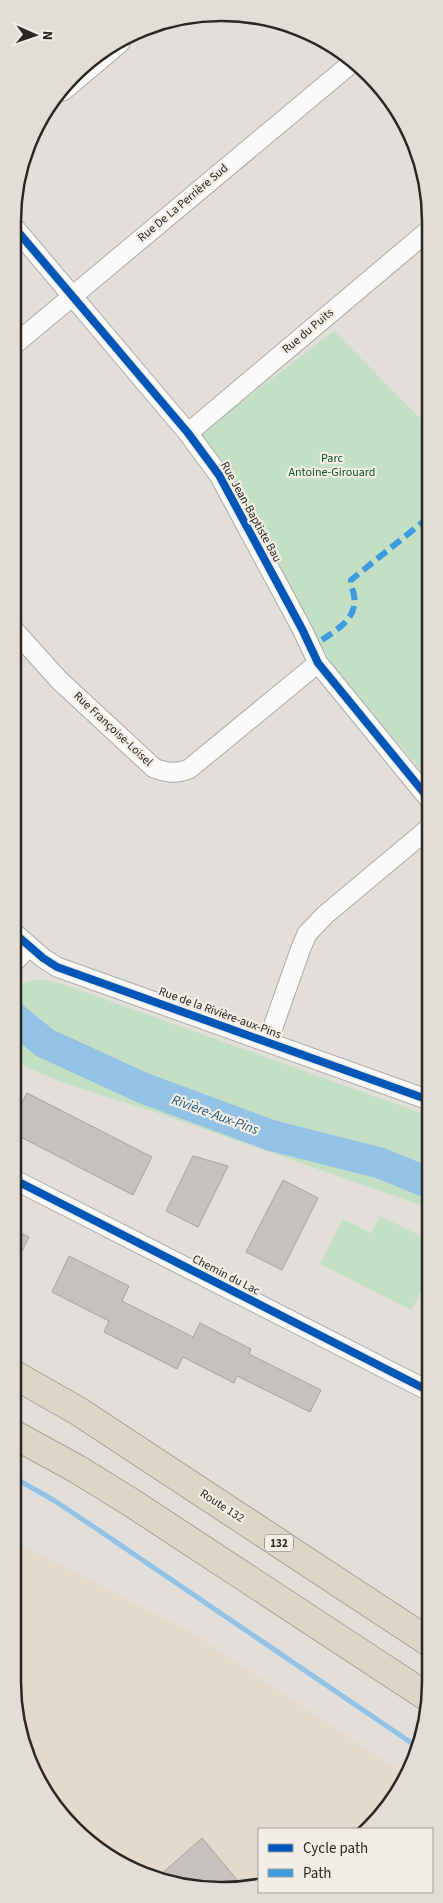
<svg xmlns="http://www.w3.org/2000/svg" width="443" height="1903" viewBox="0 0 443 1903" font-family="'Source Sans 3',sans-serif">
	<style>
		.commercial { fill: #e4d9cd }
		.green { fill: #c3dfc4 }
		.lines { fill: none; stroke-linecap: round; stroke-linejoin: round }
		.stream { stroke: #92c2e6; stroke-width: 5 }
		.river { stroke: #92c2e6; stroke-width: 31 }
		.building { fill: #c4c1bf; stroke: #a4a29f }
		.street-casing { stroke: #aca9a6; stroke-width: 21 }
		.highway-casing { stroke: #a8a191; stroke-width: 30 }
		.street { stroke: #fbfafa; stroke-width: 19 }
		.highway { stroke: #dbd6c7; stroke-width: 28 }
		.quiet { stroke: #3d9ce0; stroke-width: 6; stroke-dasharray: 12 6; stroke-linecap: butt }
		.cycleway-casing { stroke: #f2ede5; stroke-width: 11 }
		.cycleway { stroke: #0057b8; stroke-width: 8 }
		.labels { text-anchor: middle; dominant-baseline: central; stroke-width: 4.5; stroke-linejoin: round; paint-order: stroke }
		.shield { fill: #f2ede5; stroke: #65625e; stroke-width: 1 }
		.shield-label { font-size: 11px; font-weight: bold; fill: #292724 }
		.street-label { font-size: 12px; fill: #292724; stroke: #f2ede5 }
		.park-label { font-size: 12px; fill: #065320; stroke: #f2ede5 }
		.water-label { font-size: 14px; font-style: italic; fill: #23577b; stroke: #f2ede5 }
		.rim { fill: none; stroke: #292724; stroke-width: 2.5 }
	</style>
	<rect width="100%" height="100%" fill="#e2dfdb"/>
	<!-- commercial -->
	<path class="commercial" d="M13 1541 190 1631 406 1775 403 1786 365 1829H259V1885L208 1890 129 1869 65 1820 28 1761 13 1681Z"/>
	<!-- green -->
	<path class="green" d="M334 331 429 427V779L336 672 237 492 198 435Z
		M37 979 60 983 429 1116V1208L155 1112 61 1082 28 1068 13 1056V991L24 983Z
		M380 1216 429 1240V1276L411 1310 320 1264 343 1219 371 1233Z"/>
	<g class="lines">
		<!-- stream -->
		<path class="stream" d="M13 1477 55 1501 88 1523 416 1746"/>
		<!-- river -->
		<path class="river" d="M13 1017 45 1043 143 1088 270 1135 380 1163 429 1183"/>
	</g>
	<!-- building -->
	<path class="building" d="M27 1093 152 1157 133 1195 13 1133V1119Z
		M193 1156 228 1166 198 1227 166 1211Z
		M283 1180 318 1198 282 1270 246 1252Z
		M13 1229 29 1237 13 1269Z
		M69 1256 129 1286 122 1301 193 1337 200 1323 251 1349 249 1354 321 1390 310 1412 237 1376 234 1383 183 1357 177 1369 104 1332 109 1321 52 1292Z
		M202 1838 243 1887 208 1890 158 1877Z"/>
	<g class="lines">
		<defs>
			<path id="street" d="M63 91 120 43
				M14 227 188 433 219 475 302 629 318 663 429 799
				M14 345 353 62
				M188 433 429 230
				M14 630 59 680 154 768C167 773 176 774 189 769L318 663
				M13 932 43 958 57 967 429 1100
				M13 963 29 947
				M268 1041 301 948 307 934 325 915 429 828
				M13 1179 429 1391"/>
			<path id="highway" d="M13 1374 78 1411 429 1642
				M13 1434 77 1469 132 1503 429 1698"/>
		</defs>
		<!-- street casing -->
		<use href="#street" class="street-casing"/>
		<!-- highway casing -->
		<use href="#highway" class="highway-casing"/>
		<!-- street -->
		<use href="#street" class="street"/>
		<!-- highway -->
		<use href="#highway" class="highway"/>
		<!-- quiet -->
		<path class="quiet" d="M322 640C338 629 358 618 354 595 353 589 350 586 351 580L429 517"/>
		<defs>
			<path id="cycleway" d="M14 227 188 433 219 475 302 629 318 663 429 799
				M13 932 43 958 57 967 429 1100
				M13 1179 429 1391"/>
		</defs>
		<!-- cycleway casing -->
		<use href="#cycleway" class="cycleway-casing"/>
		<!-- cycleway -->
		<use href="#cycleway" class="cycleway"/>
	</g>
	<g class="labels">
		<!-- shield labels -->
		<rect class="shield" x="265" y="1534.5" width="28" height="17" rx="4"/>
		<g class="shield-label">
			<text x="279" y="1543">132</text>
		</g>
		<!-- street labels -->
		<g class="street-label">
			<text transform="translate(183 203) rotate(-40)">Rue De La Perrière Sud</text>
			<text transform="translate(308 331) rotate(-40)">Rue du Puits</text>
			<text transform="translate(251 512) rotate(61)">Rue Jean-Baptiste Bau</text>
			<text transform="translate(113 729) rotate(43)">Rue Françoise-Loisel</text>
			<text transform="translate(220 1013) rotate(20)">Rue de la Rivière-aux-Pins</text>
			<text transform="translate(226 1275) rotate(27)">Chemin du Lac</text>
			<text transform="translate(222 1506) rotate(33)">Route 132</text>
		</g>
		<!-- park labels -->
		<g class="park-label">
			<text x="332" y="458">Parc<tspan x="332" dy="14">Antoine-Girouard</tspan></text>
		</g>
		<!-- water labels -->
		<g class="water-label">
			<text transform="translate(215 1115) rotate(20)">Rivière-Aux-Pins</text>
		</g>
	</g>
	<!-- crop -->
	<path d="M0 0H443V1903H0ZM221 21H222A200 200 0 0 1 422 221V1682A200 200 0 0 1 222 1882H221A200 200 0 0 1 21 1682V221A200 200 0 0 1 221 21Z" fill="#e2ddd6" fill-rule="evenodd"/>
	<path class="rim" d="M221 21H222A200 200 0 0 1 422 221V1682A200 200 0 0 1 222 1882H221A200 200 0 0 1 21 1682V221A200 200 0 0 1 221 21Z"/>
	<!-- legend -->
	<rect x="258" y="1828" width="175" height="65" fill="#f2ede5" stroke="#a29e98"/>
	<rect x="268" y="1844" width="25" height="8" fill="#0057b8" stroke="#a29e98"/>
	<text x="303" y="1853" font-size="15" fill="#292724">Cycle path</text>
	<rect x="268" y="1869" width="25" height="8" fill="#3d9ce0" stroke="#a29e98"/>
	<text x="303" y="1878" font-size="15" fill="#292724">Path</text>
	<!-- north arrow -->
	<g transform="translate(35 35) rotate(92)" stroke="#f2ede5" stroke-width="4" paint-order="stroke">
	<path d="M0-4L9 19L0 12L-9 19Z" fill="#292724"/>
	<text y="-8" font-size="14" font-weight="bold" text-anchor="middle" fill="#292724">N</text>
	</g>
</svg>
